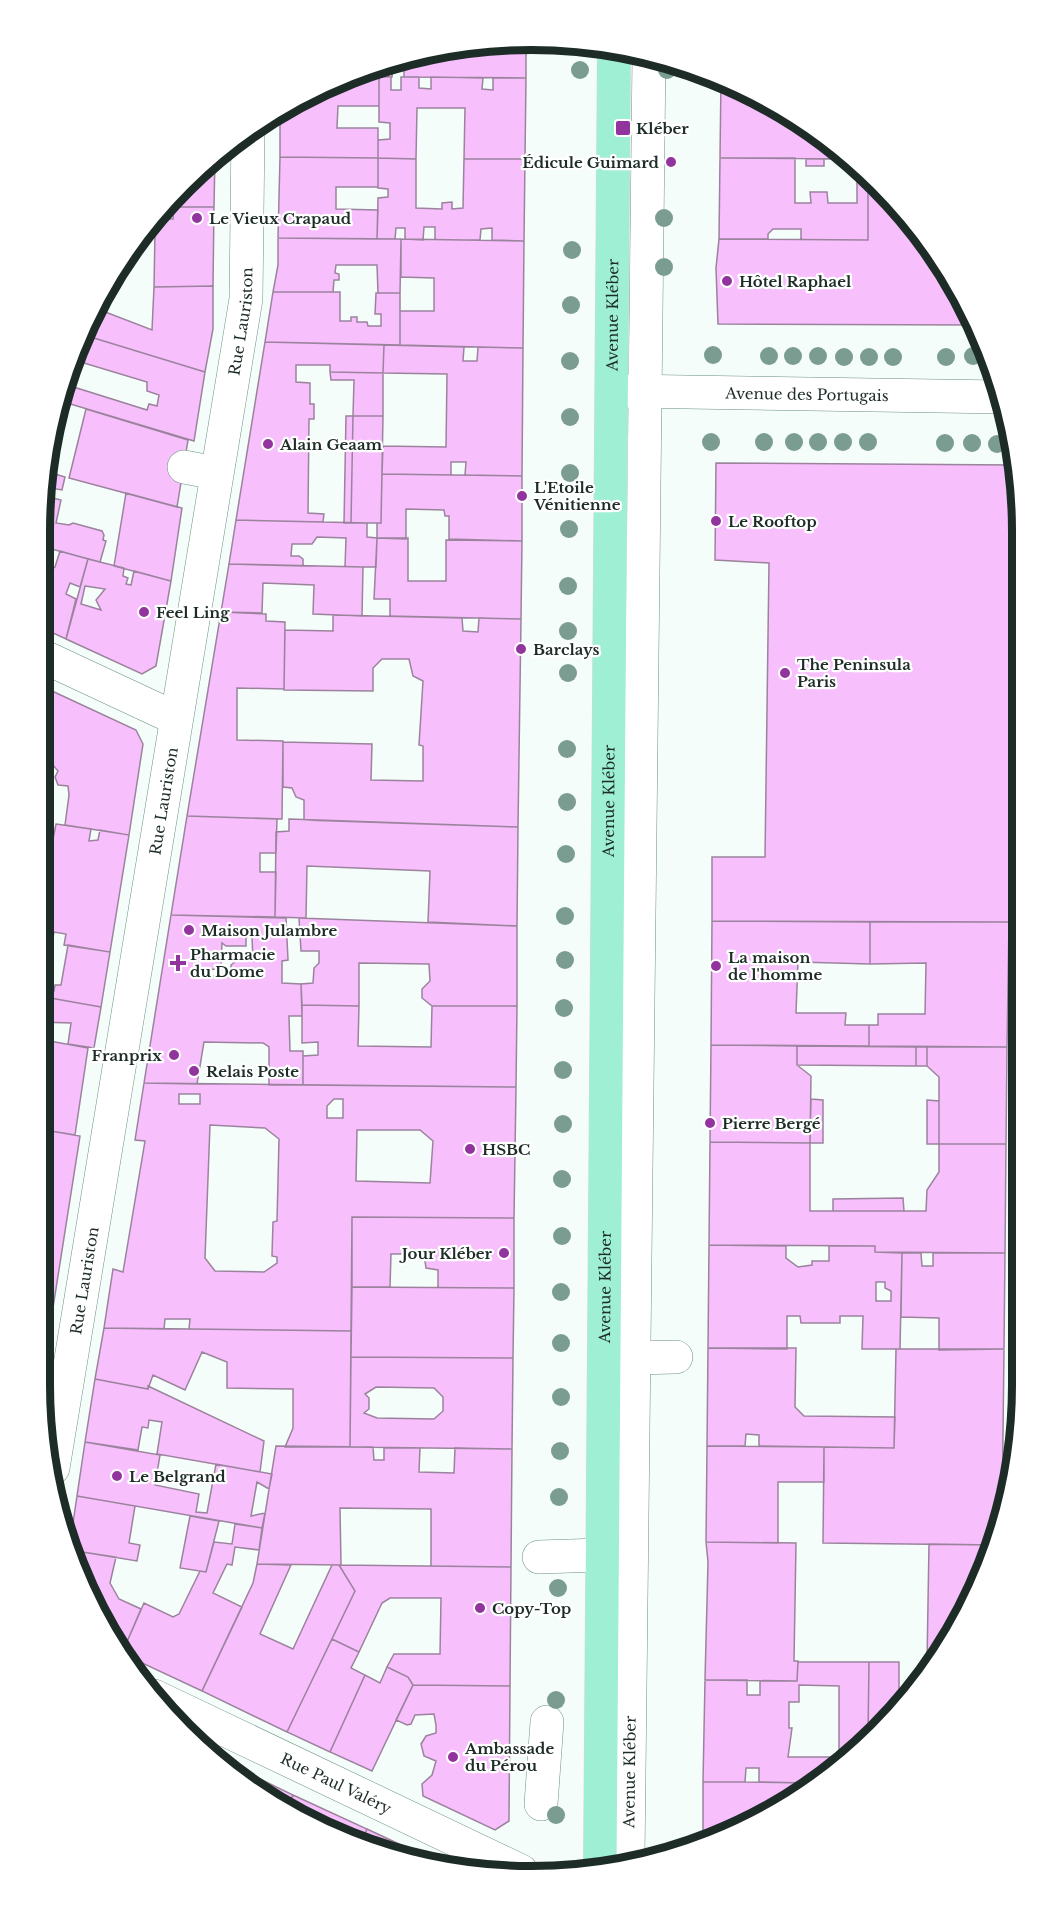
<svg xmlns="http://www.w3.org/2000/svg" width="1062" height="1915" viewBox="0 0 1062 1915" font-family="'Libre Baskerville',serif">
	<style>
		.building { fill: #f7bffc; stroke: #9b839d; stroke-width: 1.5; fill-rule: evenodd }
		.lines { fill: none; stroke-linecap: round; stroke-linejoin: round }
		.minor-casing { stroke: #6c9182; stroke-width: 34 }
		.major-casing { stroke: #d6d9d8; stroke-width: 34 }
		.minor { stroke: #fff; stroke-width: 33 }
		.major { stroke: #9eefd4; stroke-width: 33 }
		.tree { fill: #7b9c91 }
		.poi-dot { fill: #92349d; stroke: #fff; stroke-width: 2 }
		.labels { text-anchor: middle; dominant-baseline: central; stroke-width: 4.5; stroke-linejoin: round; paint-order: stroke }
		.poi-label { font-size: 15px; font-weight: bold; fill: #1d2c26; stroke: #fff; text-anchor: start }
		.street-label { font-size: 15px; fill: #1d2c26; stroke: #fff }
		.rim { fill: none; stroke: #1d2c26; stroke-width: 8 }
	</style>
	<rect width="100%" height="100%" fill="#f5fdfa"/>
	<!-- building -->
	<path class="building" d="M498 40 526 41V78L404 77V56L450 48V57H459V47Z
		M393 60 392 77 350 76Z
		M350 76H379V106H338L337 128H378V158L280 157V110L313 90Z
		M379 76 391 77V90H401V77H419V88L431 89V77L483 78 482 89 493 90V78H526L525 159H464L465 108H417L416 159 378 158V140L390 139V123L379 122Z
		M721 79 777 105 853 159 720 158Z
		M215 156 214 207H161Z
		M280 157 378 158V187H336V209L378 210 377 239 278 238Z
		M378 158 416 159V208L442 209V203L452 202V209L463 208 464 159H525L524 241 492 240V228L481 229 480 240H435V227H424L423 240 405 239V228H396L395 239H377L378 198 388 197V189L378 188Z
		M720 158H795V203H811L810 192H827L828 203H857V163L868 175V240H801V229H773L768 234V239H719Z
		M806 159H824V166H806Z
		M868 175 940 257 973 325 718 324 716 268 719 239 868 240Z
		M161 207H163V219H173L174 207H214L213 286 154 287 155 231 143 232Z
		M278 238 401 239 400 293H378L377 265H336L335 273 339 274V280H334L333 292H273L278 265Z
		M401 239 524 241 523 348 400 345V311H434V278L401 277Z
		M213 286V329L205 372 84 335 95 308 152 330 154 287Z
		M273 292H340V321H351V317H357V322H367L368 326H381V314H375L376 293H400V345L265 342Z
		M84 335 205 372 194 441 57 400 64 384 147 410 149 404 157 406 159 395 147 391V382L74 360Z
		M265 342 384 345 383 373 330 372V365H296V382L310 383V404H314V419H309L308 513 324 514 323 522 236 520Z
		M384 345 464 347 463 361H477L478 347 523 348 522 476 465 475 466 462H451V475L382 474 383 446 446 447 447 374 383 373Z
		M330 372 383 373V416H353L354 380H331Z
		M86 409 188 440 177 507 69 478Z
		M346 416H353L351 523H344Z
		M353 416H383L381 523H351Z
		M716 463 1014 465 1009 922 712 921V857H765L769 563 715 560Z
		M45 471 65 477 62 490 51 488 49 497 61 500 56 523 69 525 73 523 102 531 104 535 103 540 106 541 100 562 40 546V499Z
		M382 474 522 476V541L449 539V516H445L444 510 406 509V539L377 538V523H381Z
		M126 493 182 508 171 581 114 566Z
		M236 520 367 523V537L377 538 376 567H345L346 538 317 537 312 544H292L291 556H299L303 559V566L229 564Z
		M377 538H408V581H446V540L522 541 521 619 390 616V599H374Z
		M60 551 88 559 80 587 70 583 66 594 76 599 66 639 40 627V569L49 571 55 567Z
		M88 559 124 568 123 576 128 578 126 584 131 585 134 571 171 581 156 666 142 674 66 639ZM85 586 105 589 96 600 101 610 81 604Z
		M229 564 363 567 362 616 313 614 314 585 263 583 262 613 221 612Z
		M221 612 266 614V621L285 622 284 689 237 688V740L283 741 282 819 187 816Z
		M333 615 462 618 463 631 478 632 479 618 521 619 518 827 304 820V800L296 797 292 788 283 787V742L372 744 371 780 423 781V746L419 745 423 681 413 676 409 659H382L373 668V691L284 690 285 630 333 631Z
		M40 686 52 691 40 717Z
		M52 691 136 730 143 744 129 835 65 825 69 795 68 786 58 785 55 777 58 771 53 765 40 758V717Z
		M187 816 277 819 276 853H260V872H276L275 917 171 915Z
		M289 819 518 827 517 926 428 922 430 871 307 866 306 918 275 917 276 832 289 831Z
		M56 824 91 829 89 841 98 840 100 830 129 835 110 952 64 945 66 934 54 932 52 943 40 941V898L49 900 52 884 45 880Z
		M171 915 286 918 288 960 282 961V983L301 984 302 1016H289L290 1051H303V1085H269V1047L263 1043 204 1042 197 1084 144 1083ZM246 937H252L253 961 237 960 231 965V976H193L194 970 221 969 222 943 226 946H246Z
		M299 918 517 926V1006H432L422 998V989L430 981 429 964 359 963V1006L302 1005 301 984 313 983 314 968 319 963V951H301Z
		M712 921 870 922V964L798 962 796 1013H846L845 1025H869V1046L711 1045Z
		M870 922H1009L1007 1047 869 1046V1025H878V1014H925L926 963 870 964Z
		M68 945 110 952 101 1007 39 996V986L54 991 55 985H61Z
		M39 996 101 1007 94 1048 68 1044 71 1023 39 1022Z
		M302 1005 359 1006 358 1046 431 1047 432 1006H517L516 1087 303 1085V1056L318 1055V1042L302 1043Z
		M39 1039 88 1048 75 1135 39 1129Z
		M711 1045 797 1046V1065L811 1076 810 1143 710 1142Z
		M797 1046 916 1047V1066L797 1065Z
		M916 1047H927V1066H916Z
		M927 1047H1007L1006 1144H939V1077L927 1066Z
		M144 1083 516 1087 514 1218 352 1217 351 1331 189 1329 190 1319H165L164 1329 104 1328 113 1269 123 1272 145 1141 135 1140ZM179 1094H200V1104H179ZM334 1099H343V1118H327V1106ZM210 1125 265 1128 279 1139 277 1221 273 1222 272 1256 277 1257V1263L264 1272 215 1271 205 1258ZM357 1130H420L433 1141 430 1183 356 1181Z
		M811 1099 823 1100V1143H810Z
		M927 1100 939 1101V1144H927Z
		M39 1129 80 1136 52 1314 39 1311Z
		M710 1142 810 1143V1211H926L927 1190 939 1172V1144H1006L1005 1253 875 1252V1246L709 1245Z
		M903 1198 904 1211H833V1199Z
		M352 1217 514 1218V1288H438V1270L426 1268 424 1254H391L390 1287H352Z
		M709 1245 786 1246V1258L798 1267 812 1265V1261H829V1246H875V1252L902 1253 900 1349H862L863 1316H840V1323H801L800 1316H787V1349L708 1348ZM876 1282H885V1288L891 1291V1301H876Z
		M902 1253H921L922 1266H933V1253H1005L1004 1349 939 1350V1318L901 1317Z
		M352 1287 514 1288 513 1358 351 1357Z
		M39 1311 52 1314 45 1352 39 1350Z
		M104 1328 351 1331 350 1447H285L293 1428V1389L227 1388V1362L202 1352 185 1390 153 1375 148 1389 95 1379Z
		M708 1348H796L795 1407 804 1416 895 1417 894 1448 759 1446V1435L746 1434 745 1446H707Z
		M896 1349H1004L1002 1521 992 1545 823 1543 824 1447 894 1448Z
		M351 1357 513 1358 512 1449 350 1447ZM376 1387 434 1388 443 1397V1411L434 1419 377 1418 364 1413 369 1409V1398L365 1394Z
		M95 1379 148 1389V1386L264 1441 260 1472 157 1454 162 1422 149 1420 148 1428 142 1427 138 1450 85 1442Z
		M85 1442 160 1455 155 1485 199 1494 196 1512 207 1513 216 1464 272 1474 269 1489 257 1482 251 1516 265 1513 262 1528 77 1496Z
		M276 1446 373 1447 374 1460H384V1448H420L419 1472 454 1473 455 1448 512 1449 511 1567 431 1566V1509L340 1508 341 1565 257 1564Z
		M707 1446 824 1447V1482H778V1543L706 1542Z
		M77 1496 135 1506 129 1543 140 1545 137 1561 69 1550Z
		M190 1516 219 1521 206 1572 180 1568Z
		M235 1524 262 1528 259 1550 235 1547 232 1565 227 1564 213 1593 242 1607 202 1691 125 1655 123 1651 144 1603 173 1617 179 1614 200 1571 206 1572 214 1542 232 1544Z
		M706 1542 796 1543 794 1661H798L797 1681 705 1680 708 1562Z
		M929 1544 992 1545 957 1630 930 1663H927Z
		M69 1550 116 1557 110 1583 119 1599 141 1609 123 1651Z
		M257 1564 291 1565 260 1634 293 1649 332 1565H339L355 1591 287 1732 202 1691 253 1583Z
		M339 1565 511 1567 510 1686 413 1685 408 1677 387 1667 394 1654H440L441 1598H390L382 1603 359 1652 332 1639 355 1591Z
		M332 1639 359 1652 351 1668 365 1675 330 1752 287 1732Z
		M798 1662H869L868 1738 856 1754 808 1783 759 1782V1768H746L745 1782H703L705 1680H747V1695H760V1681H797ZM799 1685 839 1686V1757H788L792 1728H789V1702H799Z
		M869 1662H899V1701L871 1735H868Z
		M387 1667 408 1677 413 1685 372 1771 330 1752 365 1675 380 1683Z
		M413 1685 510 1686 509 1821 495 1830 423 1796 422 1784 432 1775 436 1761 424 1756 421 1744 426 1736 436 1733V1725L434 1714 415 1715 411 1724 407 1725 396 1720Z
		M224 1761 256 1777 251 1787Z
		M256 1777 293 1795 287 1806 258 1793 251 1787Z
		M703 1782H745L808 1783 720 1838 703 1842Z
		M293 1795 367 1829 362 1840 287 1806Z
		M367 1829 416 1852 413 1860 404 1859 362 1840Z
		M416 1852 438 1863 413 1860Z"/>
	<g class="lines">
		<defs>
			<g id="minor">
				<path id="s1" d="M624 391 1002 397"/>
				<path d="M184 467 216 473"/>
				<path d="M40 655 175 718"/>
				<path d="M634 1358 676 1357"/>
				<path id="s2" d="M53 1468 246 299 248 130"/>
				<path d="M539 1557 601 1555"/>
				<path id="s3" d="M154 1696 521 1871"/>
				<path d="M541 1804 547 1722"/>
				<path id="s4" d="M628 1860 649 56"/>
			</g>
			<g id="major">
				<path id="s5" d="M600 1866 614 48"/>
			</g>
		</defs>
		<!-- minor casing -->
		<use href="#minor" class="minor-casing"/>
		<!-- major casing -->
		<use href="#major" class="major-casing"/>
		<!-- minor -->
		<use href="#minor" class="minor"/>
		<!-- major -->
		<use href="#major" class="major"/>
	</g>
	<!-- trees -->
	<g class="tree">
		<circle cx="580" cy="70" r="9"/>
		<circle cx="667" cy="70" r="9"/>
		<circle cx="664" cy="218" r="9"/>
		<circle cx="572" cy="250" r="9"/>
		<circle cx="664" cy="267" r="9"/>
		<circle cx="571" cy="305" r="9"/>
		<circle cx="713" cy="355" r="9"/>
		<circle cx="769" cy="356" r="9"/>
		<circle cx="793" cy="356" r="9"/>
		<circle cx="818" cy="356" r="9"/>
		<circle cx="973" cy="356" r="9"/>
		<circle cx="844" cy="357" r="9"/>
		<circle cx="869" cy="357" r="9"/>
		<circle cx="893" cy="357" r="9"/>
		<circle cx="946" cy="357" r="9"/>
		<circle cx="570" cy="361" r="9"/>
		<circle cx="570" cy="417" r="9"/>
		<circle cx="711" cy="442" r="9"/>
		<circle cx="764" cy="442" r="9"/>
		<circle cx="794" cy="442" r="9"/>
		<circle cx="818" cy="442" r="9"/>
		<circle cx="843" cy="442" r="9"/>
		<circle cx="868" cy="442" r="9"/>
		<circle cx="945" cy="443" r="9"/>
		<circle cx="972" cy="443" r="9"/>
		<circle cx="997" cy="444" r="9"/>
		<circle cx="570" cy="473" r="9"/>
		<circle cx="569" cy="529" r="9"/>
		<circle cx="568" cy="586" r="9"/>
		<circle cx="568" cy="631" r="9"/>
		<circle cx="568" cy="673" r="9"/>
		<circle cx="567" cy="749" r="9"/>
		<circle cx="567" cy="802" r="9"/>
		<circle cx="566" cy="854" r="9"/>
		<circle cx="565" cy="916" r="9"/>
		<circle cx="565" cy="960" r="9"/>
		<circle cx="564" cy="1008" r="9"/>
		<circle cx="563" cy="1070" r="9"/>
		<circle cx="563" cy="1124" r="9"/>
		<circle cx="562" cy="1179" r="9"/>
		<circle cx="562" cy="1236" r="9"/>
		<circle cx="561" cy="1292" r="9"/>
		<circle cx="561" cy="1343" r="9"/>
		<circle cx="561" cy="1397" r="9"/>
		<circle cx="560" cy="1451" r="9"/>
		<circle cx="559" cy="1497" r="9"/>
		<circle cx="558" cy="1588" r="9"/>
		<circle cx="556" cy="1700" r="9"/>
		<circle cx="556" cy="1815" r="9"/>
	</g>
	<!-- markers -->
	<g class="poi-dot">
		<rect x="615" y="120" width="16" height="16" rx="3"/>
		<circle cx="671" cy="162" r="6"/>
		<circle cx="197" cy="218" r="6"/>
		<circle cx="727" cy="281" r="6"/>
		<circle cx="268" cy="444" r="6"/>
		<circle cx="522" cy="496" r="6"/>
		<circle cx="716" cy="521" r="6"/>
		<circle cx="144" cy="612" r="6"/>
		<circle cx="521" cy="649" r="6"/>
		<circle cx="785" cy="673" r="6"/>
		<circle cx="189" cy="930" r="6"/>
		<path d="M175 954h6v6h6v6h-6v6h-6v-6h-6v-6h6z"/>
		<circle cx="716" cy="966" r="6"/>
		<circle cx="174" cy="1055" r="6"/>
		<circle cx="194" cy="1071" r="6"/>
		<circle cx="710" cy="1123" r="6"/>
		<circle cx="470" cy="1149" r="6"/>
		<circle cx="504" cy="1253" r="6"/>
		<circle cx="117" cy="1476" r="6"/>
		<circle cx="480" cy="1608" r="6"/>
		<circle cx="453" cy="1757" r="6"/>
	</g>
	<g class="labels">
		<!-- poi labels -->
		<g class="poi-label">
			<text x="636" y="128">Kléber</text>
			<text x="659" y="162" text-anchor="end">Édicule Guimard</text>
			<text x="209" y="218">Le Vieux Crapaud</text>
			<text x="739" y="281">Hôtel Raphael</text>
			<text x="280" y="444">Alain Geaam</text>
			<text x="534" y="487">L'Etoile<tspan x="534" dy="17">Vénitienne</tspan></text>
			<text x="728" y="521">Le Rooftop</text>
			<text x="156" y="612">Feel Ling</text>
			<text x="533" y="649">Barclays</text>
			<text x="797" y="664">The Peninsula<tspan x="797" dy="17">Paris</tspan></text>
			<text x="201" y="930">Maison Julambre</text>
			<text x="190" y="954">Pharmacie<tspan x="190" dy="17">du Dome</tspan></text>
			<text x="728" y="957">La maison<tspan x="728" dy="17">de l'homme</tspan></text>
			<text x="162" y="1055" text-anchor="end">Franprix</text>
			<text x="206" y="1071">Relais Poste</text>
			<text x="722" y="1123">Pierre Bergé</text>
			<text x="482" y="1149">HSBC</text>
			<text x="492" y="1253" text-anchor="end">Jour Kléber</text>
			<text x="129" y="1476">Le Belgrand</text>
			<text x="492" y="1608">Copy-Top</text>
			<text x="465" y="1748">Ambassade<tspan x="465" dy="17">du Pérou</tspan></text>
		</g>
		<!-- street labels -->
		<g class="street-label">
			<text stroke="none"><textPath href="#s5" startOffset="1551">Avenue Kléber</textPath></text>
			<text stroke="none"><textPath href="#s2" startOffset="1162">Rue Lauriston</textPath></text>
			<text stroke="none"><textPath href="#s1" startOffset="183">Avenue des Portugais</textPath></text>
			<text stroke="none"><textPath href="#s2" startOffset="676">Rue Lauriston</textPath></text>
			<text stroke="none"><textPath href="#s5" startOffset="1065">Avenue Kléber</textPath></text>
			<text stroke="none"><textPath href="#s2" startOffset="190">Rue Lauriston</textPath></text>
			<text stroke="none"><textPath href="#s5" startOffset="579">Avenue Kléber</textPath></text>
			<text stroke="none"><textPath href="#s4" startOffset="88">Avenue Kléber</textPath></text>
			<text stroke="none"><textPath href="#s3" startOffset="202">Rue Paul Valéry</textPath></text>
		</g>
	</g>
	<!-- crop -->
	<path d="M0 0H1062V1915H0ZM531 50H531A481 481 0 0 1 1012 531V1385A481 481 0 0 1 531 1866H531A481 481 0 0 1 50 1385V531A481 481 0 0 1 531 50Z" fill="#fff" fill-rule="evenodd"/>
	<path class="rim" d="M531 50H531A481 481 0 0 1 1012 531V1385A481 481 0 0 1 531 1866H531A481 481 0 0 1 50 1385V531A481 481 0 0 1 531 50Z"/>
</svg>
